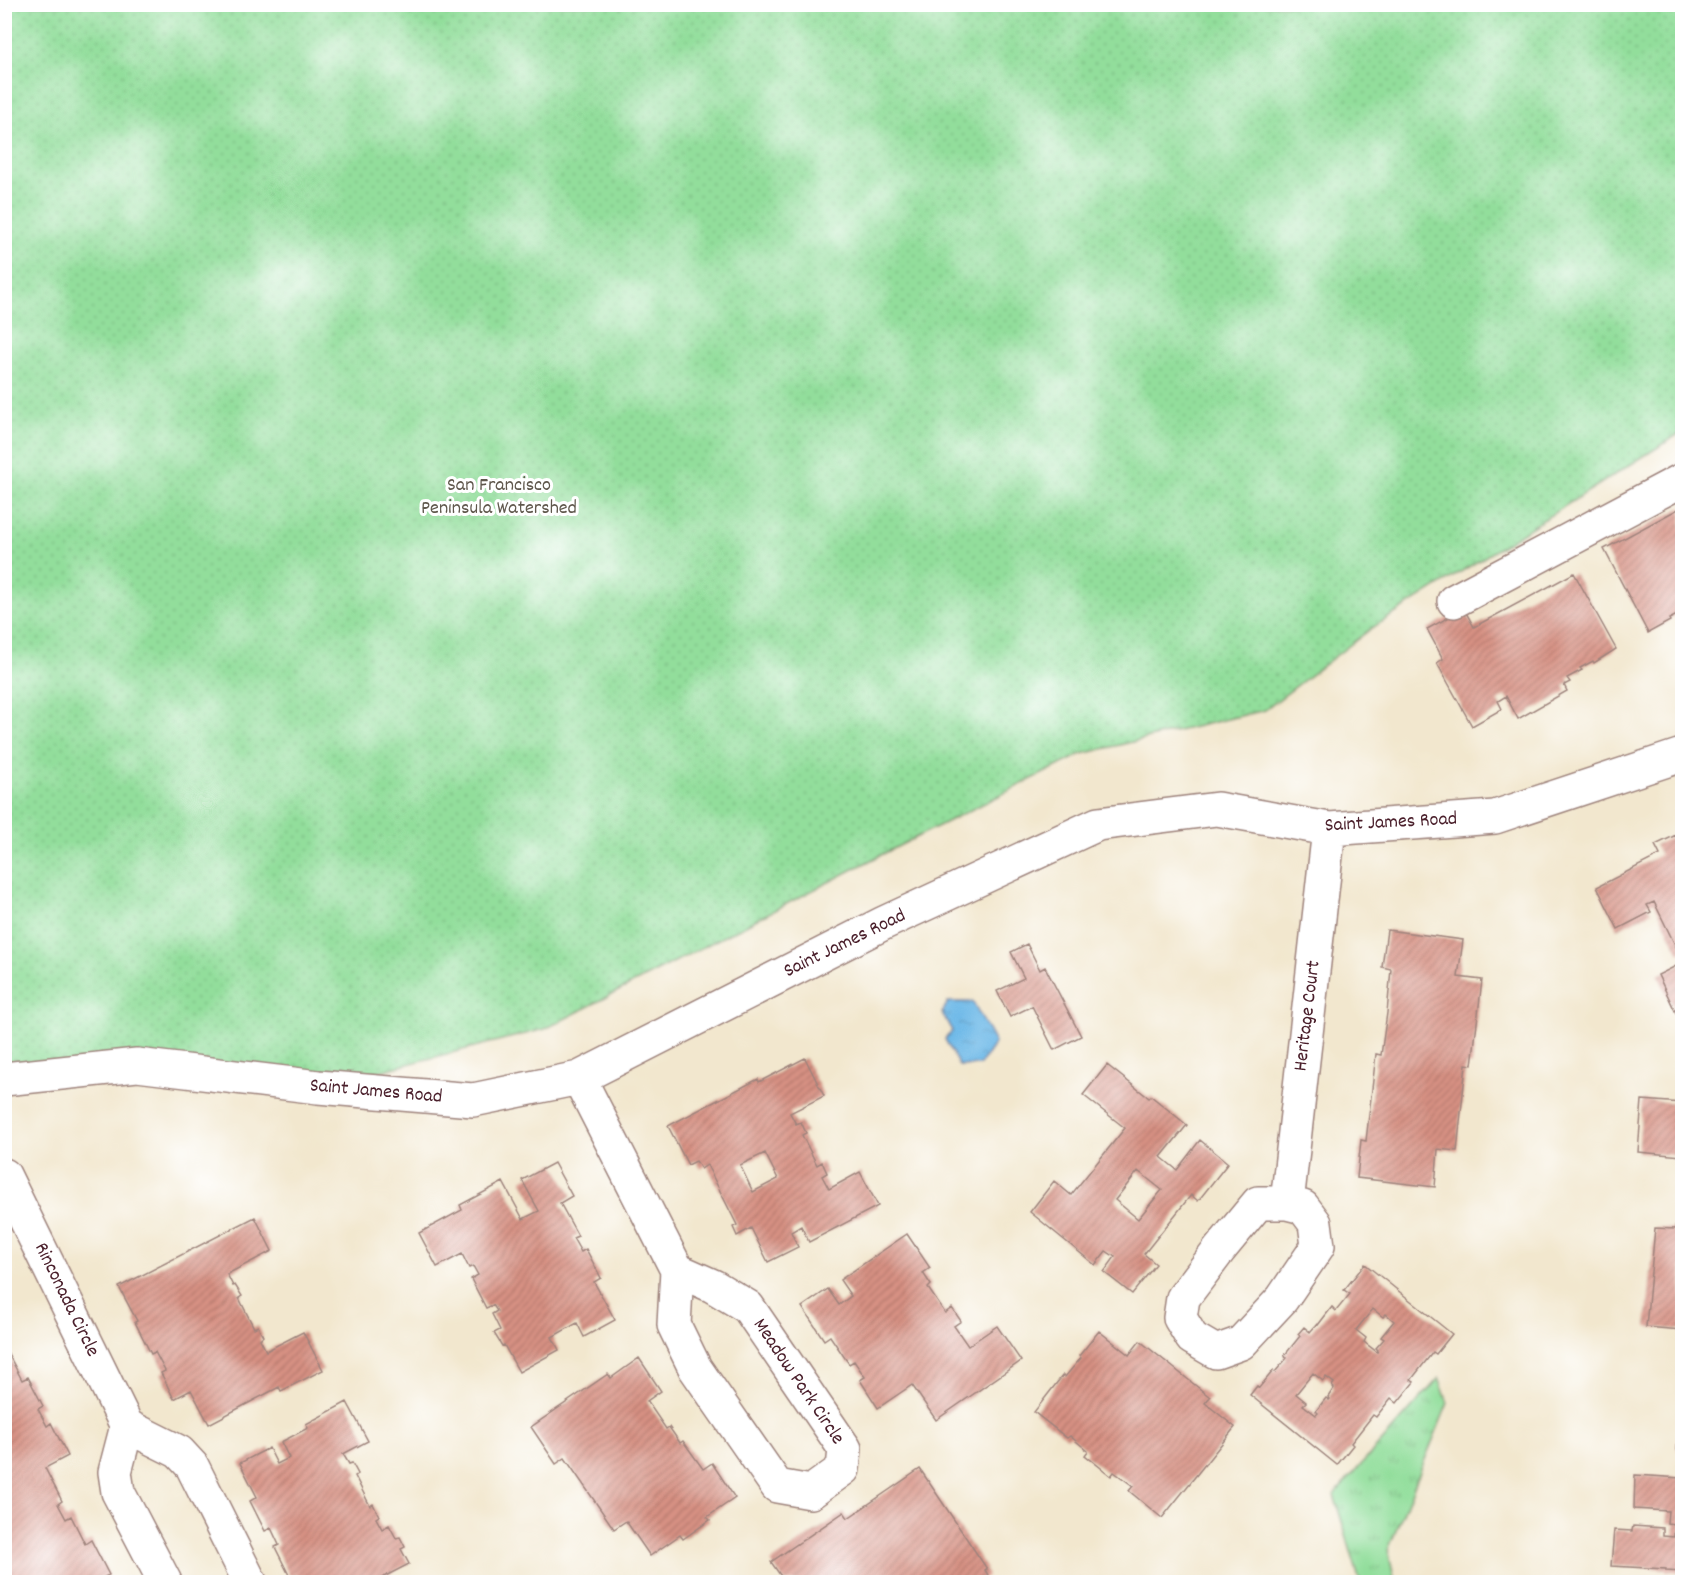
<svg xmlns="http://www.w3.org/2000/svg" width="1687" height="1587" viewBox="0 0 1687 1587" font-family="Dekko,sans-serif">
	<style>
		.grass { fill: url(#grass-tufts); stroke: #6e7e63; stroke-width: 1.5 }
		.park { fill: url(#park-dots); stroke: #6e7e63; stroke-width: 1.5 }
		.water { fill: url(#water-ripples); stroke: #5d6c8a; stroke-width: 1.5 }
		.building { fill: url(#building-hatch); fill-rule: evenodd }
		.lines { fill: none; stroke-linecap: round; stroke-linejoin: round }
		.minor-casing { stroke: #9e837c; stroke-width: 36 }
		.minor { stroke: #fff; stroke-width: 33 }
		.labels { text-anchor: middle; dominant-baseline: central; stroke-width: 6; stroke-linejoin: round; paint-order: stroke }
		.park-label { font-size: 20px; fill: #60584d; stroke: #fff }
		.street-label { font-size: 20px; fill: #4a1f2b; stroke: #fff }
	</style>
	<defs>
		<pattern id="grass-tufts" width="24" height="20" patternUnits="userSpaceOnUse" patternTransform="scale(1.5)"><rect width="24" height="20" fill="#92de9b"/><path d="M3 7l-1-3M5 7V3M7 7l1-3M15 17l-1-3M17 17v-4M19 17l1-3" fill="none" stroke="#7fbe86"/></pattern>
		<pattern id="park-dots" width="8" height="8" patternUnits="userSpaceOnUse" patternTransform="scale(1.5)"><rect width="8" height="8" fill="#92de9b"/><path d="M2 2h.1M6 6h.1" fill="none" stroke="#7fbe86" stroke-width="1.8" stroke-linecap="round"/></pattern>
		<pattern id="water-ripples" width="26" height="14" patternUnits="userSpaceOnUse" patternTransform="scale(1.5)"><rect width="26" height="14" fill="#70bae8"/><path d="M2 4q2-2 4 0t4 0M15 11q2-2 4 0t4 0" fill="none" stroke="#629fc7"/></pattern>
		<pattern id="building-hatch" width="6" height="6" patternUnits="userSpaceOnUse" patternTransform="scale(1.5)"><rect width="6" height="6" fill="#d79183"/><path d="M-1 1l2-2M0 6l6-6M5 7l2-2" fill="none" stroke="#b0766b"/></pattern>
	</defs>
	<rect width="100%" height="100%" fill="#fff"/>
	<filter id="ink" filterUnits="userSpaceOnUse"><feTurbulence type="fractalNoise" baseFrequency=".0167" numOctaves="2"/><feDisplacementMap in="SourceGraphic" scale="12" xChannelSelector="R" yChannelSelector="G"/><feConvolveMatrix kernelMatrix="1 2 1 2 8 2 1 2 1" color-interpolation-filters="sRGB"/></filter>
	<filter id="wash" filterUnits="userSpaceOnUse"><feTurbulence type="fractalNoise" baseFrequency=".008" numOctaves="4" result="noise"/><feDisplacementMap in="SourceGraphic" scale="24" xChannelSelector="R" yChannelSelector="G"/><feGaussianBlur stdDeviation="1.35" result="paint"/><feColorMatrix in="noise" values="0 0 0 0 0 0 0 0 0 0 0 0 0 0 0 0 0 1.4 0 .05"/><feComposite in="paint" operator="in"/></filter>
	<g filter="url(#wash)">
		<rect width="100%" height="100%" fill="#f2e7ce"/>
		<!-- grass -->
		<path class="grass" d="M1439 1378 1448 1403 1388 1550 1395 1582H1360L1334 1495Z"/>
		<!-- park -->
		<path class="park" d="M4 5H1682V432L1372 628 1265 710 1082 754 875 858 545 1029 318 1087 137 1065 5 1079Z"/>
		<!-- water -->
		<path class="water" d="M948 1002H973L995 1043 980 1065 959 1066 945 1039 952 1031 942 1013Z"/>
		<g id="blocks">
			<!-- building -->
			<path class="building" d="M1682 507V614L1680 616 1679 614 1669 619 1670 621 1648 633 1604 549Z
				M1574 573 1616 649 1594 663 1593 661 1580 668 1582 670 1567 678 1570 682 1564 685 1567 691 1518 719 1506 696 1498 701 1502 709 1472 726 1437 663 1443 659 1427 629 1464 609 1474 627Z
				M1676 835 1681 844H1682V951L1679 953 1654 902 1647 905 1651 912 1618 929 1597 887 1660 855 1655 845Z
				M1387 930 1463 940 1458 977 1482 980 1472 1065 1466 1064 1457 1151 1438 1149 1435 1187 1357 1178 1361 1140 1366 1141 1376 1054 1381 1055 1387 1013 1391 969 1382 967Z
				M1027 944 1040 970 1045 967 1081 1036 1054 1050 1032 1006 1010 1017 997 991 1024 978 1011 952Z
				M1682 963V1013L1677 1015 1658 975Z
				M805 1058 824 1096 790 1113 796 1124 801 1122 806 1133 802 1135 817 1165 822 1162 827 1173 822 1176 829 1189 860 1172 878 1206 809 1242 801 1226 791 1232 798 1247 768 1262 751 1228 737 1236 733 1227 737 1225 707 1165 701 1169 696 1161 688 1165 668 1126 758 1079 759 1082ZM765 1153 778 1179 753 1192 740 1165Z
				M1107 1065 1149 1098 1151 1096 1187 1125 1161 1157 1177 1170 1200 1140 1228 1163 1198 1201 1191 1195 1144 1254 1156 1264 1132 1294 1104 1272 1115 1257 1106 1251 1095 1265 1030 1212 1054 1181 1071 1195 1125 1128 1083 1095ZM1138 1171 1162 1190 1138 1219 1115 1200Z
				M1642 1100 1682 1103V1156L1638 1152Z
				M554 1163 572 1196 560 1203 578 1236 573 1238 581 1252 586 1249 601 1278 594 1282 615 1320 584 1337 577 1323 552 1337 559 1350 519 1372 504 1345 502 1346 494 1333 500 1330 492 1314 497 1311 493 1305 486 1308 471 1279 478 1275 473 1266 469 1268 462 1254 437 1267 419 1233 462 1210 460 1205 503 1182 523 1219 539 1211 522 1180Z
				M255 1217 272 1251 227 1274 233 1286 235 1285 242 1296 239 1298 254 1328 258 1326 263 1336 260 1339 266 1351 303 1332 323 1370 281 1391 279 1387 209 1424 191 1390 174 1399 161 1373 165 1371 155 1352 151 1354 135 1322 137 1321 119 1287Z
				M1676 1222H1682V1330L1646 1327 1655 1228 1675 1229Z
				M907 1234 930 1268 923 1273 931 1285 928 1288 945 1313 952 1308 961 1321 954 1326 968 1346 997 1326 1021 1361 936 1420 912 1385 878 1408 860 1380 865 1377 854 1361 849 1364 830 1336 824 1340 802 1307 828 1289 839 1305 851 1296 840 1280Z
				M1365 1264 1452 1334 1436 1354 1433 1352 1411 1380 1414 1382 1397 1403 1391 1398 1376 1417 1373 1415 1351 1443 1353 1445 1337 1465 1250 1395 1257 1386 1259 1388 1273 1371 1275 1372 1287 1358 1284 1356 1300 1336 1298 1334 1304 1327 1310 1332 1317 1324 1318 1325 1332 1307 1336 1311 1350 1294 1344 1290ZM1373 1309 1383 1317 1386 1314 1394 1321 1381 1337 1384 1339 1376 1348 1378 1350 1377 1352 1364 1342 1366 1338 1356 1330ZM1313 1373 1323 1381 1326 1377 1334 1383 1332 1386 1334 1388 1328 1397 1330 1399 1329 1400 1326 1398 1316 1411 1318 1413 1316 1415 1303 1405 1306 1402 1296 1394Z
				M1099 1331 1129 1355 1140 1341 1210 1397 1205 1403 1235 1427 1162 1518 1129 1491 1133 1486 1114 1472 1111 1476 1085 1455 1088 1451 1070 1436 1067 1438 1034 1412 1063 1375 1065 1377 1081 1358 1079 1356Z
				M4 1346 22 1380 28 1377 43 1406 38 1409 47 1426 51 1423 68 1456 45 1468 62 1501 58 1504 66 1519 71 1516 85 1544 91 1540 109 1575 94 1582H4Z
				M639 1358 661 1391 647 1401 666 1429 669 1427 680 1443 683 1441 703 1469 712 1463 735 1498 707 1517 710 1520 683 1539 680 1535 650 1556 626 1521 614 1529 565 1458 556 1464 531 1427 608 1374 611 1378Z
				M1681 1382H1682V1451L1677 1450Z
				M347 1402 368 1441 343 1454 349 1464 352 1463 358 1474 355 1476 370 1506 373 1504 379 1516 376 1518 382 1529 389 1525 396 1538 400 1537 405 1547 401 1549 409 1564 374 1582H301L296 1574 290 1577 275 1547 279 1545 271 1528 265 1531 250 1501 257 1497 240 1463 269 1448 277 1464 289 1458 281 1442 308 1428 306 1424Z
				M920 1469 987 1569 985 1570 988 1575 978 1582H785L771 1562 844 1512 848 1518Z
				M1635 1475 1681 1478 1680 1481H1682V1572L1666 1571V1569L1611 1566 1614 1530 1632 1531 1633 1526 1663 1528V1536L1674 1537 1675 1524 1667 1523 1668 1511 1634 1509Z"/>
		</g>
	</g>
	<g filter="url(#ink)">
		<use href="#blocks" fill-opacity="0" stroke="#9e837c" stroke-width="1.5"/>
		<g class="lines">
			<defs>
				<path id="minor" d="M1454 601 1682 480
					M579 1078 677 1270 674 1325 695 1368 777 1486 811 1492 843 1469 845 1449 748 1307 713 1286 677 1270
					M4 1079 137 1065 318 1087 473 1100 579 1078 884 923 1098 824 1217 809 1329 829 1495 817 1682 755
					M4 1175 127 1426 179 1452 192 1466 250 1582
					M1258 1203H1287L1303 1207 1315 1223 1318 1246 1282 1299 1241 1343 1216 1352 1192 1338 1180 1318 1183 1298 1220 1249Z
					M1287 1203 1329 829
					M127 1426 115 1472 118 1492 165 1582"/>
			</defs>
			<!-- minor casing -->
			<use href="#minor" class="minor-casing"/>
			<!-- minor -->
			<use href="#minor" class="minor"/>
		</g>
	</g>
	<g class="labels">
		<!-- park labels -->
		<g class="park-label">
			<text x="499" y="486">San Francisco<tspan x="499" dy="23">Peninsula Watershed</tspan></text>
		</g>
		<!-- street labels -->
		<g class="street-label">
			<text transform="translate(1391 823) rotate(-3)">Saint James Road</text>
			<text transform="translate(845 944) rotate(-26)">Saint James Road</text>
			<text transform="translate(1308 1016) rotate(-83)">Heritage Court</text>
			<text transform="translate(376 1092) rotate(5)">Saint James Road</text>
			<text transform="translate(66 1300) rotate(64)">Rinconada Circle</text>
			<text transform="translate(798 1382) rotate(56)">Meadow Park Circle</text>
		</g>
	</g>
	<!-- margin -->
	<rect width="1687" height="1587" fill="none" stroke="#fff" stroke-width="24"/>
</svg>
